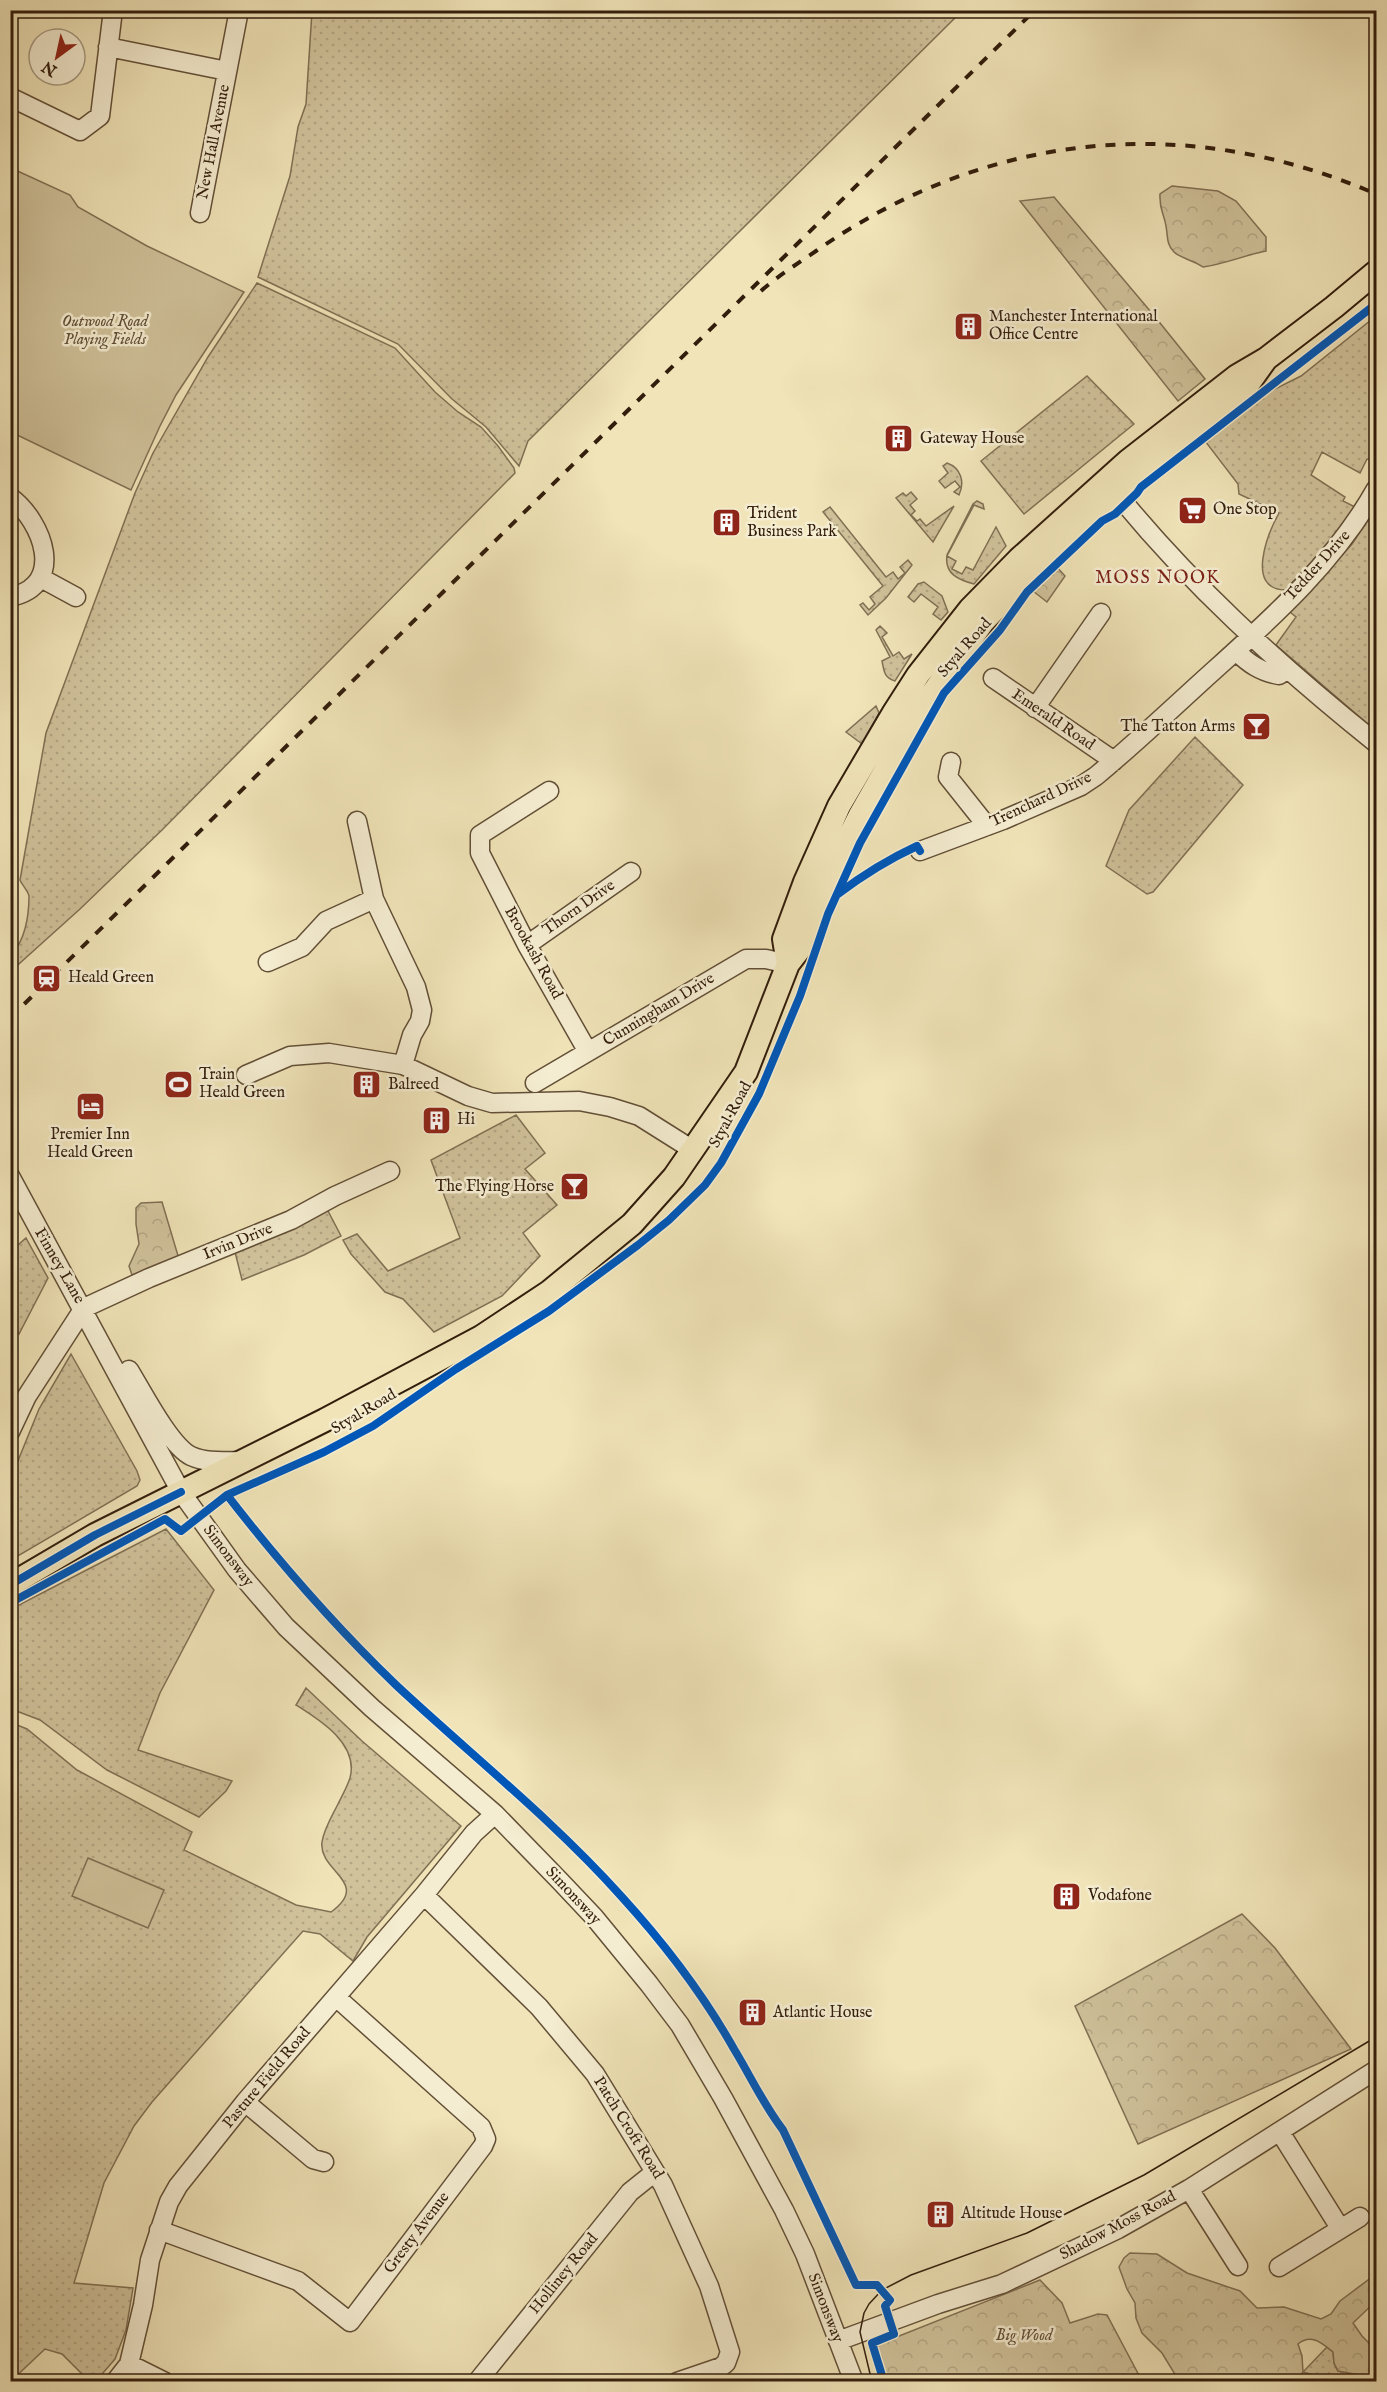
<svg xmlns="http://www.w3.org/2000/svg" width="1387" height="2392" viewBox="0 0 1387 2392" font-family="'IM FELL English',serif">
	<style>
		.grass { fill: url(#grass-dots); stroke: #817054; stroke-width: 1.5 }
		.forest { fill: url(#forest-crowns); stroke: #817054; stroke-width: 1.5 }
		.park { fill: #d0c29b; stroke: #817054; stroke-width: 1.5 }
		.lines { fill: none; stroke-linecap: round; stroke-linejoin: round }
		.minor-casing { stroke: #624f37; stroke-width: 21 }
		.major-casing { stroke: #321d0c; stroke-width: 26 }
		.minor { stroke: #f5edd1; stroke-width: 18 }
		.major { stroke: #f0e4b8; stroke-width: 22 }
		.tram { stroke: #321d0c; stroke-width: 1.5 }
		.rail { stroke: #321d0c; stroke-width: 4; stroke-dasharray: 10 10; stroke-linecap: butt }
		.cycleway-casing { stroke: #f5edd1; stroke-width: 11 }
		.cycleway { stroke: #0057b8; stroke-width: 8 }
		.labels { text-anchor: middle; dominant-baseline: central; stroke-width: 5; stroke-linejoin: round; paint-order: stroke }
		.street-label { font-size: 16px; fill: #321d0c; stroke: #f5edd1 }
		.poi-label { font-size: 16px; fill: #321d0c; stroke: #f5edd1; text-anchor: start }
		.park-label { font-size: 16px; font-style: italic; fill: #614f37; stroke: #f5edd1 }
		.neighbourhood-label { font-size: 18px; letter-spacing: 1.5px; fill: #7a1f14; stroke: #f5edd1 }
	</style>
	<defs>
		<pattern id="grass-dots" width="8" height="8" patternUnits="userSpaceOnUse" patternTransform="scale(1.5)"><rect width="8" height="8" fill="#d0c29b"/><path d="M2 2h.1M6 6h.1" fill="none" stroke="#b3a684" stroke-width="1.8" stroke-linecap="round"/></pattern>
		<pattern id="forest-crowns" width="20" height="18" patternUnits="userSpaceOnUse" patternTransform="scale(1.5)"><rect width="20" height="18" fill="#d0c29b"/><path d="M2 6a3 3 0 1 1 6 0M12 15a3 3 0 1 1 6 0" fill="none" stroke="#b3a684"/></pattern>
	</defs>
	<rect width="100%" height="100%" fill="#f0e4b8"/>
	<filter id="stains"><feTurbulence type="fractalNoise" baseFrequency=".00333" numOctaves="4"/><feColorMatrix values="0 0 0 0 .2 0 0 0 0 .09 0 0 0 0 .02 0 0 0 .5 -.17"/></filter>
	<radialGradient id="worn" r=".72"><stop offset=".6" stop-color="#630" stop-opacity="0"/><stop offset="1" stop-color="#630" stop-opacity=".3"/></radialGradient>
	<!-- grass -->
	<path class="grass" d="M312 11V10L962 11 528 441 519 466 486 427 452 399 398 344 258 277 290 176 298 127 306 104Z
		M257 283 395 348 435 392 458 412 481 427 498 446 514 468 515 473 162 830 80 909 11 971V955C25 941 29 916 29 896 28 891 22 885 20 880L46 733 135 493 153 453 208 357Z
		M1376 316V461L1367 459 1360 473 1322 452 1311 475 1345 497 1343 501 1357 508C1334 536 1312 564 1285 590 1245 589 1268 533 1279 513L1239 494 1238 484 1205 441 1267 393 1301 376Z
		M1087 376 1134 424 1024 514 981 461Z
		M947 463C961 468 965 482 959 495L954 492 960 487 955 481 945 488 939 481 948 473 943 466Z
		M911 492 917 499 910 505 915 511 911 515 917 521 920 519 926 526 954 506 933 542 896 498 903 493 906 496Z
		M977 501 983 504 984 509 974 505 947 556 956 561 952 569 962 574 966 567 973 570 996 527 1006 546 974 584C959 580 944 574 947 555L973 504Z
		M830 507 886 577 893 572 898 579 905 573 900 567 908 560 912 565 886 598 868 615 860 605 863 603 869 610 875 604 870 597 883 586 823 512Z
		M1376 508V731L1276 645 1296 617 1290 612 1352 544Z
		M924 582 942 596 948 612 941 620 933 614 938 607 921 594 914 602 908 597 918 584Z
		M880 626 887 633 882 637 893 656 899 652 904 659 912 654 895 681C884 678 884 671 882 661L890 657 876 630Z
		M876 706 879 713 862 744 846 732Z
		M1195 737 1243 785 1153 892 1147 894 1106 866 1129 810Z
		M516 1115 545 1153 525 1169 557 1205 523 1233 540 1256 502 1296 434 1332 403 1299 385 1292 351 1254 343 1240 357 1234 388 1271 460 1238 431 1160Z
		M327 1209 341 1236 304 1255 242 1280 235 1252 261 1242Z
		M26 1238 48 1278 19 1334 11 1323V1251Z
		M71 1354 137 1471 140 1480 137 1486 11 1560V1478L39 1409Z
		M166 1529 214 1590 160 1693 138 1750 232 1781 226 1791 199 1817 107 1770 40 1720 11 1709V1609Z
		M306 1688 362 1741 461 1826 367 1937 353 1961 320 1934 303 1931 152 2102 134 2126 104 2183 74 2283 133 2288 126 2330 115 2359 96 2381H89L62 2354 45 2349 11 2381 10 1722 27 1729 77 1770 192 1832 184 1850 296 1905 331 1912C372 1882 318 1872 322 1842 324 1829 332 1816 338 1804 342 1796 347 1787 350 1778 359 1744 320 1720 296 1705Z
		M1327 2347 1333 2352 1334 2363 1338 2371 1376 2378V2381H1335L1303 2372Z"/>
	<!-- forest -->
	<path class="forest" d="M1172 186 1218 191 1236 201 1266 237V251C1245 255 1225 264 1203 267 1195 261 1180 258 1174 252 1166 244 1168 236 1166 226 1164 213 1159 210 1160 194Z
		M1054 197 1156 318 1205 379 1178 401 1020 201Z
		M1056 566 1065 576 1047 602 1033 591Z
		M162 1202 179 1259 132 1275 129 1266 139 1244 136 1224V1208L141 1203Z
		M1242 1914 1275 1948 1351 2049 1138 2144 1075 2006Z
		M1130 2253 1157 2254 1187 2273 1240 2291 1257 2308 1284 2307 1321 2319 1331 2314 1340 2301 1376 2274V2301L1353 2323 1362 2336 1376 2350V2378L1338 2371 1334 2363 1333 2352C1322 2343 1311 2333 1298 2344L1302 2356 1303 2372 1296 2381H1179L1162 2353 1142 2333 1136 2318 1135 2303 1127 2289 1119 2267 1124 2258Z
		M1040 2280 1062 2303 1070 2323 1098 2314 1107 2315 1142 2381H884L874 2346Z"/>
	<!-- park -->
	<path class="park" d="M11 168 70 195 78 207 147 246 244 292 176 395 160 426 131 490 11 432Z
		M88 1858 164 1890 148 1928 72 1896Z"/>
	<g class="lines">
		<defs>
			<path id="minor" d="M108 47 227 71
				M10 97 80 131 100 116 113 10
				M200 213 239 10
				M1109 484C1187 582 1279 665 1376 743
				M10 497C43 521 67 586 10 597
				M41 578 76 597
				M1236 651C1249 664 1261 672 1279 675L1287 669
				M993 678 1114 761
				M1035 708 1101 613
				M951 762 948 777 987 826
				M549 791 480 835V853L527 945 588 1052
				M357 821 374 899 416 987 422 1010 420 1021 412 1035 403 1065
				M920 851 1003 820 1081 786 1096 776C1131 747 1165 715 1199 684 1264 625 1332 567 1376 489
				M527 945 631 872
				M268 962 302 947 326 921 374 899
				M246 1075 290 1056 329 1053 403 1065 468 1096 492 1103 579 1101 610 1107 639 1116 693 1150
				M535 1083 746 959H766L788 964
				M10 1176 181 1492 237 1570 286 1627 372 1708 495 1814 560 1881 594 1917 649 1984 680 2025 723 2098 784 2210 805 2254 854 2382
				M129 1370C142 1391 170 1446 191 1456 206 1463 225 1461 241 1461
				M10 1432 27 1396 84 1308 149 1278 291 1220 335 1196 390 1171
				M424 1895 539 2007 595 2074 663 2185 709 2286 730 2352 726 2363 721 2367 677 2382
				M245 2102 313 2159 324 2162
				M1280 2132 1340 2228
				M1189 2189 1238 2266
				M159 2230 298 2281 350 2322 483 2146 486 2139 481 2127 336 1997
				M1279 2267 1360 2217
				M838 2341 938 2304 1002 2284 1118 2229 1189 2189 1376 2070
				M129 2364 165 2382
				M115 2382 129 2364 143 2305 150 2260 169 2202 178 2186 245 2102 424 1895 474 1833 495 1814
				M477 2382 630 2192 655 2172"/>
			<path id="major" d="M788 964 784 939 805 882 839 806 893 714 918 675 970 609 1019 559 1128 461 1237 376 1266 359 1334 307 1376 272
				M10 1585 95 1535 325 1420 481 1337 549 1292 632 1224 674 1177 746 1072 788 964 802 946 841 853 860 815 917 715 983 622 1031 571 1094 512 1246 387 1266 359"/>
		</defs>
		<!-- minor casing -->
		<use href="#minor" class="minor-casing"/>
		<!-- major casing -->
		<use href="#major" class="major-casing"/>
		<!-- minor -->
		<use href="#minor" class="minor"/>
		<!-- major -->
		<use href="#major" class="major"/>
		<!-- tram -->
		<path class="tram" d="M872 2382 860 2332 864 2313 869 2304 882 2290 911 2275 1027 2233 1144 2175 1376 2037"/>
		<!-- rail -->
		<path class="rail" d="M761 291C778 276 797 264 816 251 986 132 1185 111 1376 194
			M10 1018 1035 10"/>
		<defs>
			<path id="cycleway" d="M838 894C863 875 889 859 917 846L920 851
				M227 1495C279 1562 335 1626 396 1685 471 1755 552 1819 621 1896 663 1942 703 1994 734 2049 751 2077 763 2104 783 2130L856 2285H877L890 2300 885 2306 894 2334 872 2343 884 2382
				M10 1585 95 1535 181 1492
				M10 1603 165 1519 181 1531 227 1495 324 1452 373 1426 456 1369 549 1311 638 1245 669 1220 705 1185 721 1163 759 1094 800 996 828 914 860 843 944 693 1000 630 1027 592 1102 521 1115 514 1137 493 1141 487 1376 304"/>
		</defs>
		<!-- cycleway casing -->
		<use href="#cycleway" class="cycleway-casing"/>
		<!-- cycleway -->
		<use href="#cycleway" class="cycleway"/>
	</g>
	<!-- icons -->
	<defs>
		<symbol id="building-square" viewBox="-11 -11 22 22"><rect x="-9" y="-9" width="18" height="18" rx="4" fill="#8f2418" stroke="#f5edd1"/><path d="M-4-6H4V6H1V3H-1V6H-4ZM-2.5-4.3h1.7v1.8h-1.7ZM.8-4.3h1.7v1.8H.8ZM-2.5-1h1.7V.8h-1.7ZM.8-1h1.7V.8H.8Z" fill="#fff"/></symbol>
		<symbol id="supermarket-square" viewBox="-11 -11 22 22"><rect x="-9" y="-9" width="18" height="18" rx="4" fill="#8f2418" stroke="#f5edd1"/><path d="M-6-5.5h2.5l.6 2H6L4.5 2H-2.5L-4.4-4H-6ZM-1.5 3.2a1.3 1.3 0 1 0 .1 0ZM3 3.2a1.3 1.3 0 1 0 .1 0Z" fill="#fff"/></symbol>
		<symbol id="bar-square" viewBox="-11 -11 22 22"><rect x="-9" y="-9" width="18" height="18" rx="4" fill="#8f2418" stroke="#f5edd1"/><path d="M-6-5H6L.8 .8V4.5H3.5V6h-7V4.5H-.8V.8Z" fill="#fff"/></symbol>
		<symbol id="station-square" viewBox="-11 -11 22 22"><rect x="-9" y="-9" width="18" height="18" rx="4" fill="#8f2418" stroke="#f5edd1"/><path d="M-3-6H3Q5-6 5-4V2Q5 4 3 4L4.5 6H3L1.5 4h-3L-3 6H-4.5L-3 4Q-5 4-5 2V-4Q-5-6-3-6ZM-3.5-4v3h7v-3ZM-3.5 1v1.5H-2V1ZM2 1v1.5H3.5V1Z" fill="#fff"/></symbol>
		<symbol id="stadium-square" viewBox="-11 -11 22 22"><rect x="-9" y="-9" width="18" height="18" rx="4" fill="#8f2418" stroke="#f5edd1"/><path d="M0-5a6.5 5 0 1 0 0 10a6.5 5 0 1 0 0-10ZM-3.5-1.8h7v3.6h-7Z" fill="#fff"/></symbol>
		<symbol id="hotel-square" viewBox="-11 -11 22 22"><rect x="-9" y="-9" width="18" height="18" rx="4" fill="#8f2418" stroke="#f5edd1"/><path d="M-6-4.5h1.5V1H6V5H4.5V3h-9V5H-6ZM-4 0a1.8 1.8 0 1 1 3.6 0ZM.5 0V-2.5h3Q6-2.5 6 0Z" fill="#fff"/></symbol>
	</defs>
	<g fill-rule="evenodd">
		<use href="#building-square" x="952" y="310" width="33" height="33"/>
		<use href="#building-square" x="882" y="422" width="33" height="33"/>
		<use href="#supermarket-square" x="1176" y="494" width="33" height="33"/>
		<use href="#building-square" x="710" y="506" width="33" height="33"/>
		<use href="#bar-square" x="1240" y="710" width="33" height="33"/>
		<use href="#station-square" x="30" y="962" width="33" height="33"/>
		<use href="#stadium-square" x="162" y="1068" width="33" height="33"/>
		<use href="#building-square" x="350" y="1068" width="33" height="33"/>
		<use href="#hotel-square" x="74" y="1090" width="33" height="33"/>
		<use href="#building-square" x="420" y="1104" width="33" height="33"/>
		<use href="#bar-square" x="558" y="1170" width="33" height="33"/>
		<use href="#building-square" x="1050" y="1880" width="33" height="33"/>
		<use href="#building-square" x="736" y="1996" width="33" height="33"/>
		<use href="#building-square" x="924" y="2198" width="33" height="33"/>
	</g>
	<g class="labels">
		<!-- street labels -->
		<g class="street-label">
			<text transform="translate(214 142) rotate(-79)">New Hall Avenue</text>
			<text transform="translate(1318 566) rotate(-48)">Tedder Drive</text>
			<text transform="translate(965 648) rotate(-49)">Styal Road</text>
			<text transform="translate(1053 720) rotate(34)">Emerald Road</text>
			<text transform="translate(1041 800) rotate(-25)">Trenchard Drive</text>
			<text transform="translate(579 908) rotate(-35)">Thorn Drive</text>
			<text transform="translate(533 953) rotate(61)">Brookash Road</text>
			<text transform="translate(659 1010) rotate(-31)">Cunningham Drive</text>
			<text transform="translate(731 1115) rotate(-62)">Styal Road</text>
			<text transform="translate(238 1242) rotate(-22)">Irvin Drive</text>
			<text transform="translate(59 1266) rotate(60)">Finney Lane</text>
			<text transform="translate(364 1412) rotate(-31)">Styal Road</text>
			<text transform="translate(228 1556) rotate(53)">Simonsway</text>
			<text transform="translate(573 1896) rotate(47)">Simonsway</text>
			<text transform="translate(267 2078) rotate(-50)">Pasture Field Road</text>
			<text transform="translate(628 2128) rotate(58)">Patch Croft Road</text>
			<text transform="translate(1118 2226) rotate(-28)">Shadow Moss Road</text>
			<text transform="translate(417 2233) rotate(-53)">Gresty Avenue</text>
			<text transform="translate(564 2274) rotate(-51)">Holliney Road</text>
			<text transform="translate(825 2308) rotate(69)">Simonsway</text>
		</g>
		<!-- poi labels -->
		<g class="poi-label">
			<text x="989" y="317">Manchester International<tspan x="989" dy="18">Office Centre</tspan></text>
			<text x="920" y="439">Gateway House</text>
			<text x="1213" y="510">One Stop</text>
			<text x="747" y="514">Trident<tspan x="747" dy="18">Business Park</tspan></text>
			<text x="1235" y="727" text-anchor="end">The Tatton Arms</text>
			<text x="68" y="978">Heald Green</text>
			<text x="199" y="1075">Train<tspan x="199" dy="18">Heald Green</tspan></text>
			<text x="388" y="1085">Balreed</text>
			<text x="457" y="1120">Hi</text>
			<text x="90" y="1135" text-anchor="middle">Premier Inn<tspan x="90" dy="18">Heald Green</tspan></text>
			<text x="554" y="1187" text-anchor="end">The Flying Horse</text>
			<text x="1088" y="1896">Vodafone</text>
			<text x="773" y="2013">Atlantic House</text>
			<text x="961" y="2214">Altitude House</text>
		</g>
		<!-- park labels -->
		<g class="park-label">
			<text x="105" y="322">Outwood Road<tspan x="105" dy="18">Playing Fields</tspan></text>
			<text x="1024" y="2336">Big Wood</text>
		</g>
		<!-- neighbourhood labels -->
		<g class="neighbourhood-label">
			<text x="1158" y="578">MOSS NOOK</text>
		</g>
	</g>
	<!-- margin -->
	<rect width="1387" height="2392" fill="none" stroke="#f0e4b8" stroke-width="36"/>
	<rect x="12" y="12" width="1363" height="2368" fill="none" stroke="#321d0c" stroke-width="3"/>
	<rect x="18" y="18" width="1351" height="2356" fill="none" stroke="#321d0c" stroke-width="1.5"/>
	<!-- north arrow -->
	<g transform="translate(57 57) rotate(213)"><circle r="28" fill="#f5edd1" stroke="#a79a82" stroke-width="1.5"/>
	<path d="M0-4.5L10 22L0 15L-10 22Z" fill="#8f2418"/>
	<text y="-9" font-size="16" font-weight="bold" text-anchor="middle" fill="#321d0c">N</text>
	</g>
	<rect width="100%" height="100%" filter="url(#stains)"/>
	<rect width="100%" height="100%" fill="url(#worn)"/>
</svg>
